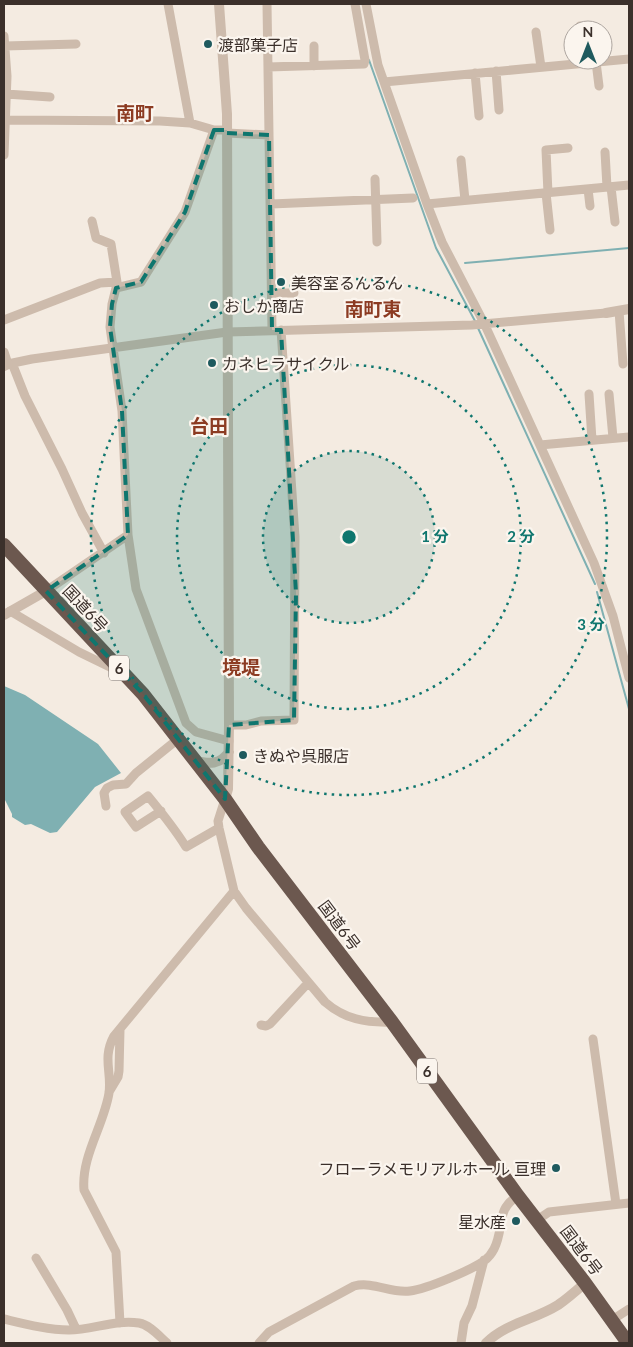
<svg xmlns="http://www.w3.org/2000/svg" width="633" height="1347" viewBox="0 0 633 1347" font-family="Lato,'Noto Sans JP',sans-serif">
	<style>
		.water { fill: #7fb0b2 }
		.lines { fill: none; stroke-linecap: round; stroke-linejoin: round }
		.stream { stroke: #7fb0b2; stroke-width: 2 }
		.minor { stroke: #cdbbac; stroke-width: 9 }
		.tertiary { stroke: #cdbbac; stroke-width: 10 }
		.trunk { stroke: #6c584f; stroke-width: 14 }
		.marked { fill: #0f766e; fill-opacity: 0.2; stroke: #0f766e; stroke-width: 4; stroke-dasharray: 10 6; stroke-linejoin: round }
		.ring { fill: none; stroke: #0f766e; stroke-width: 2.5; stroke-dasharray: 2.5 5 }
		.poi-dot { fill: #1f5a5e; stroke: #fbf5ee; stroke-width: 2 }
		.labels { text-anchor: middle; dominant-baseline: central; stroke-width: 4.5; stroke-linejoin: round; paint-order: stroke }
		.shield { fill: #fbf5ee; stroke: #756b66; stroke-width: 1 }
		.shield-label { font-size: 15px; font-weight: bold; fill: #3b302b }
		.poi-label { font-size: 16px; fill: #3b302b; stroke: #fbf5ee; text-anchor: start }
		.street-label { font-size: 16px; fill: #3b302b; stroke: #fbf5ee }
		.quarter-label { font-size: 19px; font-weight: bold; fill: #8c3b22; stroke: #fbf5ee }
		.centre { fill: #0f766e; stroke: #fbf5ee; stroke-width: 2.5 }
		.ring-label { font-size: 15px; text-anchor: middle; font-weight: bold; fill: #0f766e; stroke: #fbf5ee; stroke-width: 4.5; stroke-linejoin: round; paint-order: stroke }
	</style>
	<rect width="100%" height="100%" fill="#f4ebe1"/>
	<!-- water -->
	<path class="water" d="M4 686 25 695 98 744 121 773 95 787 57 832 50 833 31 824 25 825 12 817V814L4 798Z"/>
	<g class="lines">
		<!-- stream -->
		<path class="stream" d="M369 60 436 248 475 321
			M465 263 629 248
			M478 328 595 584
			M597 592 629 709"/>
		<!-- minor -->
		<path class="minor" d="M168 4 190 123
			M267 4 272 330
			M366 4 378 65 427 204 442 242 484 323 594 563 613 616 629 678
			M580 26V30
			M536 32 541 67
			M4 36 7 76 4 155
			M5 46 76 44
			M314 46V66
			M596 62 599 86
			M268 67 364 64 365 60 355 4
			M496 71 499 110
			M475 73 479 116
			M384 82 629 59
			M6 94 50 97
			M5 120 160 121 190 123 214 130H227
			M214 130 185 212 141 282 116 288 112 304 110 327 122 411 128 535 136 589 186 723 196 732 229 741
			M227 133 269 135
			M605 152 607 187
			M461 160 465 200
			M375 179 377 242
			M611 187 615 222
			M588 189 590 206
			M546 193 550 230
			M548 193 546 150 568 148
			M271 204 413 198
			M427 204 629 185
			M92 221 96 238 111 244 117 282
			M272 293H294
			M619 311 623 364
			M4 320 100 283 117 282 116 288
			M4 352 8 364 32 359 227 332 472 325 606 313
			M12 363 25 396 62 469 82 513 104 553
			M589 394 592 440
			M609 394 613 438
			M540 445 629 437
			M46 591 128 535
			M10 611 79 652 116 670
			M229 725H246L261 721 294 720 295 537 281 330
			M225 799 218 821 219 828 234 891 246 908 325 1002C344 1019 366 1023 392 1022
			M106 806 104 793 107 788 113 785 126 784 136 773 178 739
			M161 811 136 827 125 812 148 796C162 813 175 829 186 847L219 828
			M261 1025 266 1026 270 1024 308 983
			M593 1039 616 1204
			M109 1092 118 1077 119 1071 120 1030
			M537 1220 549 1212 629 1203
			M36 1258 67 1310 76 1329
			M4 1319C25 1324 48 1330 69 1330 92 1330 116 1319 139 1323 150 1325 159 1336 167 1343
			M612 1320 629 1309
			M120 1323 116 1252 84 1190C81 1156 104 1125 109 1093 112 1072 102 1058 114 1036L234 891
			M259 1343 269 1332 354 1286C374 1281 391 1294 410 1291 427 1289 471 1270 484 1261 488 1258 492 1253 494 1249 505 1228 495 1209 518 1196
			M461 1343 464 1323 472 1306 484 1260"/>
		<!-- tertiary -->
		<path class="tertiary" d="M219 4 227 114 229 725 228 789 225 799
			M606 313 629 309
			M4 366 8 364
			M4 615 46 591
			M195 761C209 764 220 765 229 752
			M486 1343C506 1323 534 1320 558 1305 567 1299 576 1291 585 1283"/>
		<!-- trunk -->
		<path class="trunk" d="M4 545 143 694 225 799 258 847 392 1022 518 1196 585 1283 628 1343"/>
	</g>
	<!-- marked area -->
	<path class="marked" d="M214 130H227V133L269 135 272 330H281L296 593 294 720 229 725 225 799 143 694 46 591 128 535 122 411 110 327 112 304 116 288 141 282 185 212Z"/>
	<!-- distance rings -->
	<circle cx="349" cy="537" r="86" fill="#0f766e" fill-opacity=".12"/>
	<g class="ring">
		<circle cx="349" cy="537" r="86"/>
		<circle cx="349" cy="537" r="172"/>
		<circle cx="349" cy="537" r="258"/>
	</g>
	<!-- markers -->
	<g class="poi-dot">
		<circle cx="208" cy="44" r="5"/>
		<circle cx="281" cy="282" r="5"/>
		<circle cx="214" cy="305" r="5"/>
		<circle cx="212" cy="363" r="5"/>
		<circle cx="243" cy="755" r="5"/>
		<circle cx="556" cy="1168" r="5"/>
		<circle cx="516" cy="1221" r="5"/>
	</g>
	<g class="labels">
		<!-- shield labels -->
		<g class="shield">
			<rect x="109" y="655.5" width="20" height="25" rx="4"/>
			<rect x="417" y="1058.5" width="20" height="25" rx="4"/>
		</g>
		<g class="shield-label">
			<text x="119" y="668">6</text>
			<text x="427" y="1071">6</text>
		</g>
		<!-- poi labels -->
		<g class="poi-label">
			<text x="218" y="44">渡部菓子店</text>
			<text x="291" y="282">美容室るんるん</text>
			<text x="224" y="305">おしか商店</text>
			<text x="222" y="363">カネヒラサイクル</text>
			<text x="253" y="755">きぬや呉服店</text>
			<text x="546" y="1168" text-anchor="end">フローラメモリアルホール 亘理</text>
			<text x="506" y="1221" text-anchor="end">星水産</text>
		</g>
		<!-- street labels -->
		<g class="street-label">
			<text transform="translate(86 608) rotate(47)">国道6号</text>
			<text transform="translate(340 925) rotate(53)">国道6号</text>
			<text transform="translate(582 1250) rotate(53)">国道6号</text>
		</g>
		<!-- quarter labels -->
		<g class="quarter-label">
			<text x="135" y="112">南町</text>
			<text x="373" y="308">南町東</text>
			<text x="209" y="425">台田</text>
			<text x="241" y="666">境堤</text>
		</g>
	</g>
	<circle cx="349" cy="537" r="8" class="centre"/>
	<g class="ring-label">
		<text x="435" y="542">1 分</text>
		<text x="521" y="542">2 分</text>
		<text x="591" y="630">3 分</text>
	</g>
	<!-- border -->
	<rect width="633" height="1347" fill="none" stroke="#3b302b" stroke-width="10"/>
	<!-- north arrow -->
	<g transform="translate(588 45)"><circle r="24" fill="#fbf5ee" stroke="#aea6a0"/>
	<path d="M0-4L9 19L0 12L-9 19Z" fill="#1f5a5e"/>
	<text y="-8" font-size="14" font-weight="bold" text-anchor="middle" fill="#3b302b">N</text>
	</g>
</svg>
